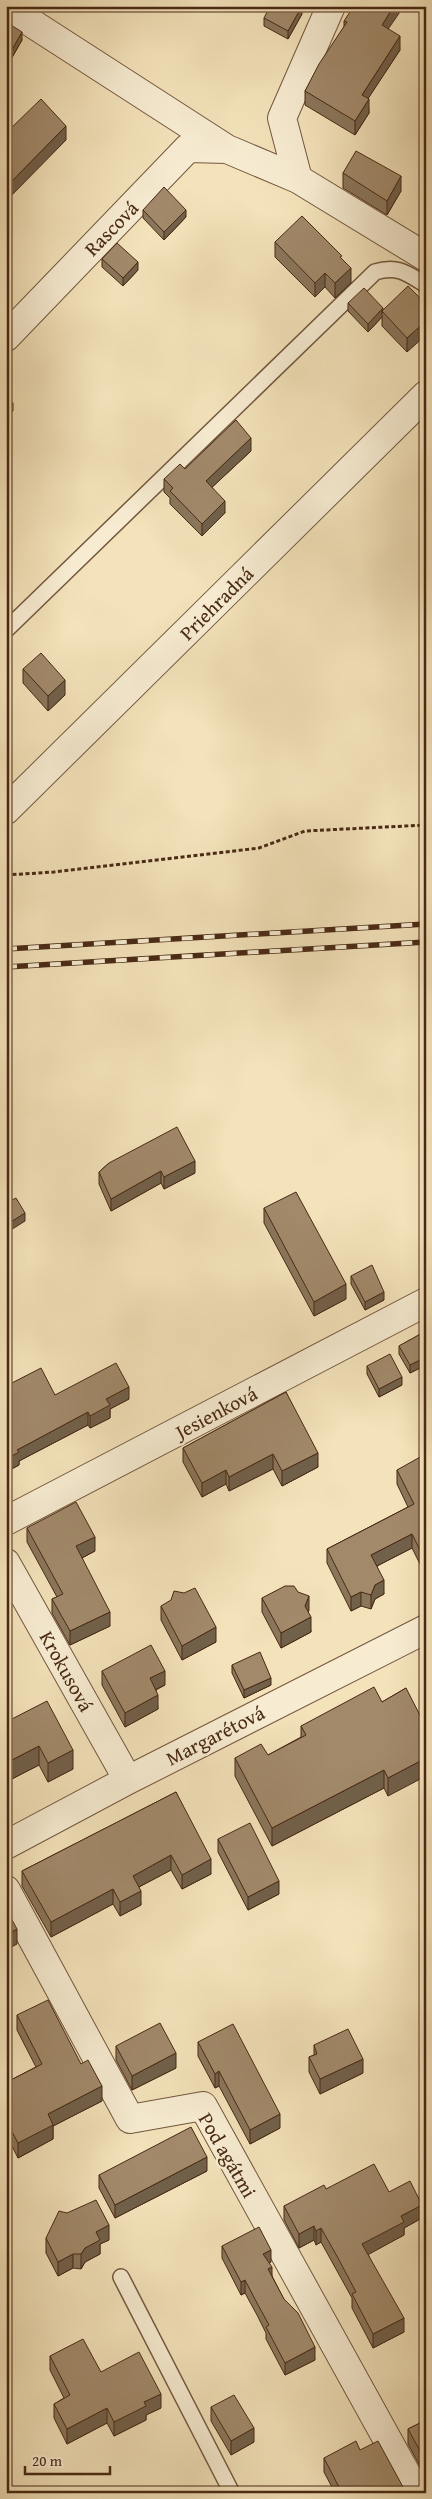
<svg xmlns="http://www.w3.org/2000/svg" width="432" height="2499" viewBox="0 0 432 2499" font-family="'Gentium Book Plus',serif">
	<style>
		.lines { fill: none; stroke-linecap: round; stroke-linejoin: round }
		.lane-casing { stroke: #73573e; stroke-width: 18 }
		.street-casing { stroke: #73573e; stroke-width: 30 }
		.path { stroke: #482914; stroke-width: 3; stroke-dasharray: 4 2.5; stroke-linecap: butt }
		.lane { stroke: #f7ecd2; stroke-width: 15 }
		.street { stroke: #f7ecd2; stroke-width: 28 }
		.rail-casing { stroke: #482914; stroke-width: 5.5 }
		.rail { stroke: #f7ecd2; stroke-width: 4; stroke-dasharray: 11; stroke-linecap: butt }
		.wall { fill: #8a765b; stroke: #482914 }
		.shaded-wall { fill: #71604a; stroke: #482914 }
		.building { fill: #a1896a; stroke: #482914 }
		.labels { text-anchor: middle; dominant-baseline: central; stroke-width: 5; stroke-linejoin: round; paint-order: stroke }
		.street-label { font-size: 20px; fill: #482914; stroke: #f7ecd2 }
	</style>
	<rect width="100%" height="100%" fill="#f3e2ba"/>
	<filter id="stains"><feTurbulence type="fractalNoise" baseFrequency=".004" numOctaves="4"/><feColorMatrix values="0 0 0 0 .2 0 0 0 0 .09 0 0 0 0 .02 0 0 0 .5 -.17"/></filter>
	<radialGradient id="worn" r=".72"><stop offset=".6" stop-color="#630" stop-opacity="0"/><stop offset="1" stop-color="#630" stop-opacity=".3"/></radialGradient>
	<g class="lines">
		<defs>
			<path id="lane" d="M6 630 375 272C397 265 407 273 426 285
				M121 2277 232 2493"/>
			<path id="street" d="M6 11 16 13 227 149 298 179 426 257
				M298 179 282 118 331 6
				M6 337 188 148 227 149
				M6 810 426 395
				M6 1521 426 1302
				M6 1563 128 1780
				M6 1845 128 1780 426 1629
				M6 1890 130 2119 203 2106 417 2493"/>
		</defs>
		<!-- lane casing -->
		<use href="#lane" class="lane-casing"/>
		<!-- street casing -->
		<use href="#street" class="street-casing"/>
		<!-- path -->
		<path class="path" d="M6 875 54 872 259 848 305 831 426 825"/>
		<!-- lane -->
		<use href="#lane" class="lane"/>
		<!-- street -->
		<use href="#street" class="street"/>
		<defs>
			<path id="rail" d="M6 949 426 924
				M6 967 426 942"/>
		</defs>
		<!-- rail casing -->
		<use href="#rail" class="rail-casing"/>
		<!-- rail -->
		<use href="#rail" class="rail"/>
	</g>
	<!-- wall -->
	<path class="wall" d="M302 14 288 39 264 26V18Z
		M344 21 388 29 400 50 368 98 369 113 355 135 305 105V91L344 27Z
		M6 22 22 40 10 61 6 59Z
		M343 173 401 191 387 215 343 188Z
		M143 210 186 217 164 240 143 218Z
		M275 242 342 259 351 283 335 298 325 287 315 297 275 257Z
		M102 259 138 270 123 286 102 267Z
		M348 303 383 310 425 313 407 352 382 326V317L368 332 348 311Z
		M251 451 212 487 225 513 202 536 170 504V498L164 492V479L185 469Z
		M23 669 65 695 48 711 23 683Z
		M109 1163 195 1173 164 1189 161 1183 111 1211 99 1184V1172Z
		M264 1208 346 1299 314 1316 264 1223Z
		M351 1276 384 1300 365 1310 351 1284Z
		M426 1331V1365L410 1373 399 1354V1346Z
		M367 1366 402 1385 379 1397 367 1374Z
		M6 1386 55 1395 129 1399 110 1409V1418L90 1428 88 1425 19 1461V1465L6 1472Z
		M286 1392 318 1467 282 1486 273 1469 229 1491 226 1484 202 1497 183 1462V1448Z
		M426 1463V1576L412 1548 377 1566 384 1594 375 1599 371 1609 361 1606 351 1611 327 1563V1549L408 1507 397 1484V1470Z
		M27 1528 95 1551 82 1558 110 1626 70 1645 52 1613V1599L57 1597 27 1542Z
		M262 1598 309 1610 308 1612 311 1632 281 1648 262 1612Z
		M161 1606 216 1642 182 1660 161 1620Z
		M232 1665 271 1685 244 1698 232 1673Z
		M102 1671 165 1685 156 1690 158 1709 125 1727 102 1685Z
		M406 1688 388 1796 384 1788 272 1846 235 1776V1758L268 1755 301 1737V1726L382 1702Z
		M6 1722 73 1769 48 1782 39 1765 6 1782Z
		M176 1792 211 1874 182 1889 171 1870 139 1887 141 1905 120 1916 113 1904 51 1937 22 1886V1871Z
		M218 1839 279 1894 248 1910 218 1852Z
		M17 2015 81 2064 102 2101 53 2126V2139L18 2158 10 2142 6 2144 7 2082 36 2067 17 2030Z
		M198 2042 280 2128 250 2144 219 2086 215 2088 198 2056Z
		M314 2045 363 2073 320 2094 309 2072V2057L314 2055Z
		M116 2046 176 2068 132 2090 116 2060Z
		M207 2171 115 2218 99 2188V2175Z
		M326 2189 389 2192 422 2218 404 2228V2235L368 2254 404 2332 373 2348 352 2308V2298L321 2242 316 2245 314 2240 299 2248 284 2220V2206Z
		M46 2238 109 2240 100 2244V2254L85 2262 81 2269 73 2268 58 2276 46 2253Z
		M222 2246 271 2262 269 2263 272 2276 315 2360 285 2375 266 2339V2333L257 2315 245 2293 241 2295 222 2258Z
		M50 2356 101 2372 161 2408 146 2415V2420L114 2436 107 2423 67 2444 54 2418V2404L64 2398 50 2370Z
		M211 2407 254 2442 231 2455 211 2421Z
		M426 2420V2477L408 2444V2429Z
		M360 2450 403 2493H335L324 2472V2458Z"/>
	<!-- shaded-wall -->
	<path class="shaded-wall" d="M302 6V14L288 39V31Z
		M394 6H404L382 38V25Z
		M22 32V40L10 61V53Z
		M400 36V50L362 108V95Z
		M369 99V113L355 135V121Z
		M66 126V140L6 201V187Z
		M401 176V191L387 215V201Z
		M186 210V217L164 240V232Z
		M138 262V270L123 286V278Z
		M351 268V283L335 298V283Z
		M325 273V287L315 297V283Z
		M425 303V318L420 308Z
		M383 308V313L382 311V317L368 332V324Z
		M426 321V335L407 352V338Z
		M13 403V411L6 418V410Z
		M251 438V451L206 493V481Z
		M225 501V513L202 536V524Z
		M65 680V695L48 711V696Z
		M195 1161V1173L164 1189V1177Z
		M161 1171V1183L111 1211V1199Z
		M25 1213V1221L6 1233V1225Z
		M346 1284V1299L314 1316V1302Z
		M384 1292V1300L365 1310V1302Z
		M426 1357V1365L410 1373V1365Z
		M402 1377V1385L379 1397V1389Z
		M129 1387V1399L110 1409V1418L90 1428V1416L106 1399Z
		M88 1412V1425L19 1461V1465L6 1472V1459L17 1450Z
		M318 1453V1467L282 1486V1471Z
		M273 1454V1469L229 1491V1477Z
		M226 1470V1484L202 1497V1483Z
		M412 1534V1548L371 1569V1555Z
		M95 1537V1551L76 1561V1546Z
		M384 1580V1594L375 1599 371 1609V1595L375 1585Z
		M361 1592V1606L351 1611V1597Z
		M309 1596V1610L305 1621V1606Z
		M110 1612V1626L70 1645V1631Z
		M311 1617V1632L281 1648V1633Z
		M216 1627V1642L182 1660V1646Z
		M165 1671V1685L150 1692V1678Z
		M271 1678V1685L244 1698V1690Z
		M158 1695V1709L125 1727V1713Z
		M39 1746V1765L6 1782V1763Z
		M73 1750V1769L48 1782V1763Z
		M426 1758V1776L388 1796V1778Z
		M384 1770V1788L272 1846V1828Z
		M171 1855V1870L133 1890V1876Z
		M211 1859V1874L182 1889V1875Z
		M279 1881V1894L248 1910V1897Z
		M113 1889V1904L51 1937V1922Z
		M141 1891V1905L120 1916V1902Z
		M17 1929V1944L6 1950V1935Z
		M176 2053V2068L132 2090V2076Z
		M363 2059V2073L320 2094V2079Z
		M219 2071V2086L215 2088V2074Z
		M102 2086V2101L53 2126V2139L18 2158V2143L48 2114Z
		M280 2114V2128L250 2144V2130Z
		M10 2128V2142L6 2144V2130Z
		M207 2157V2171L115 2218V2205Z
		M422 2205V2218L404 2228V2235L362 2258V2244L401 2216Z
		M109 2225V2240L100 2244V2254L85 2262 81 2269V2254L96 2232Z
		M314 2226V2240L299 2248V2234Z
		M321 2228V2242L316 2245V2231Z
		M271 2250V2262L263 2267V2254Z
		M73 2254V2268L58 2276V2262Z
		M272 2267V2279L268 2269Z
		M245 2280V2293L241 2295V2282Z
		M404 2318V2332L373 2348V2334Z
		M315 2347V2360L285 2375V2363Z
		M161 2394V2408L146 2415V2420L114 2436V2422L144 2402Z
		M107 2408V2423L67 2444V2429Z
		M254 2428V2442L231 2455V2441Z
		M403 2487V2493H393Z"/>
	<!-- building -->
	<path class="building" d="M270 6H302L288 31 264 18Z
		M354 6H394L382 25 400 36 362 95 369 99 355 121 305 91 319 64 347 22 344 21Z
		M6 22 22 32 10 53 6 51Z
		M41 99 66 126 6 187V133Z
		M356 151 401 176 387 201 343 173Z
		M164 187 186 210 164 232 143 210Z
		M302 216 342 256 340 257 351 268 335 283 325 273 315 283 275 242Z
		M117 243 138 262 123 278 102 259Z
		M408 286 425 303 420 308 426 314V321L407 338 382 311Z
		M364 288 383 308 368 324 348 303Z
		M6 396 13 403 6 410Z
		M236 420 251 438 206 481 225 501 202 524 170 491 173 488 164 479 180 464 185 469Z
		M41 653 65 680 48 696 23 669Z
		M177 1127 195 1161 164 1177 161 1171 111 1199 99 1172 109 1163Z
		M296 1192 346 1284 314 1302 264 1208Z
		M16 1198 25 1213 6 1225V1203Z
		M372 1265 384 1292 365 1302 351 1276Z
		M426 1331V1357L410 1365 399 1346Z
		M390 1354 402 1377 379 1389 367 1366Z
		M116 1363 129 1387 106 1399 110 1405 90 1416 88 1412 17 1450 19 1452 6 1459V1386L41 1368 55 1395Z
		M286 1392 318 1453 282 1471 273 1454 229 1477 226 1470 202 1483 183 1448Z
		M422 1456 426 1463V1562L412 1534 371 1555 384 1580 375 1585 371 1595 361 1592 351 1597 327 1549 414 1504 397 1470Z
		M76 1502 95 1537 76 1546 110 1612 70 1631 52 1599 63 1594 27 1528Z
		M285 1586H294L298 1592 309 1596 305 1606 311 1617 281 1633 262 1598Z
		M195 1588 216 1627 182 1646 161 1606 171 1600 174 1591 184 1593Z
		M151 1645 165 1671 150 1678 158 1695 125 1713 102 1671Z
		M260 1652 271 1678 244 1690 232 1665Z
		M374 1687 382 1702 406 1688 426 1727V1758L388 1778 384 1770 272 1828 235 1758 261 1744 268 1755 306 1735 301 1726Z
		M47 1701 73 1750 48 1763 39 1746 6 1763V1722Z
		M176 1792 211 1859 182 1875 171 1855 133 1876 141 1891 120 1902 113 1889 51 1922 22 1871Z
		M250 1823 279 1881 248 1897 218 1839Z
		M6 1909 17 1929 6 1935Z
		M48 2000 81 2064 88 2060 102 2086 48 2114 53 2125 18 2143 10 2128 6 2130V2089L9 2087 7 2082 42 2064 17 2015Z
		M160 2023 176 2053 132 2076 116 2046Z
		M233 2024 280 2114 250 2130 219 2071 215 2074 198 2042Z
		M348 2029 363 2059 320 2079 309 2057 317 2054 314 2045Z
		M191 2127 207 2157 115 2205 99 2175Z
		M374 2164 389 2192 410 2181 422 2205 401 2216 404 2222 362 2244 404 2318 373 2334 352 2294 356 2292 338 2258 321 2228 316 2231 314 2226 299 2234 284 2206 324 2185 326 2189Z
		M96 2200 109 2225 96 2232 100 2240 85 2248 81 2254H73L58 2262 46 2238 59 2211 67 2213Z
		M259 2227 271 2250 263 2254 272 2267 268 2269 284 2299 298 2313 315 2347 285 2363 266 2327 269 2325 257 2303 245 2280 241 2282 222 2246Z
		M83 2339 101 2372 139 2352 161 2394 144 2402 146 2406 114 2422 107 2408 67 2429 54 2404 70 2395 50 2356Z
		M234 2395 254 2428 231 2441 211 2407Z
		M426 2420V2462L408 2429Z
		M356 2441 360 2450 378 2441 403 2487 393 2493H342L324 2458Z"/>
	<g class="labels">
		<!-- street labels -->
		<g class="street-label">
			<text transform="translate(111 228) rotate(-46)">Rascová</text>
			<text transform="translate(216 603) rotate(-45)">Priehradná</text>
			<text transform="translate(216 1412) rotate(-28)">Jesienková</text>
			<text transform="translate(67 1671) rotate(61)">Krokusová</text>
			<text transform="translate(215 1735) rotate(-27)">Margarétová</text>
			<text transform="translate(228 2155) rotate(60)">Pod agátmi</text>
		</g>
	</g>
	<!-- margin -->
	<rect width="432" height="2499" fill="none" stroke="#f3e2ba" stroke-width="25"/>
	<rect x="8" y="8" width="417" height="2484" fill="none" stroke="#482914" stroke-width="2.5"/>
	<rect x="12" y="12" width="407" height="2474" fill="none" stroke="#482914"/>
	<!-- scale -->
	<path d="M25 2466v8h85v-8" fill="none" stroke="#482914" stroke-width="2.5"/>
	<text x="32" y="2466" font-size="15" fill="#482914" stroke="#f7ecd2" stroke-width="4" paint-order="stroke">20 m</text>
	<rect width="100%" height="100%" filter="url(#stains)"/>
	<rect width="100%" height="100%" fill="url(#worn)"/>
</svg>
